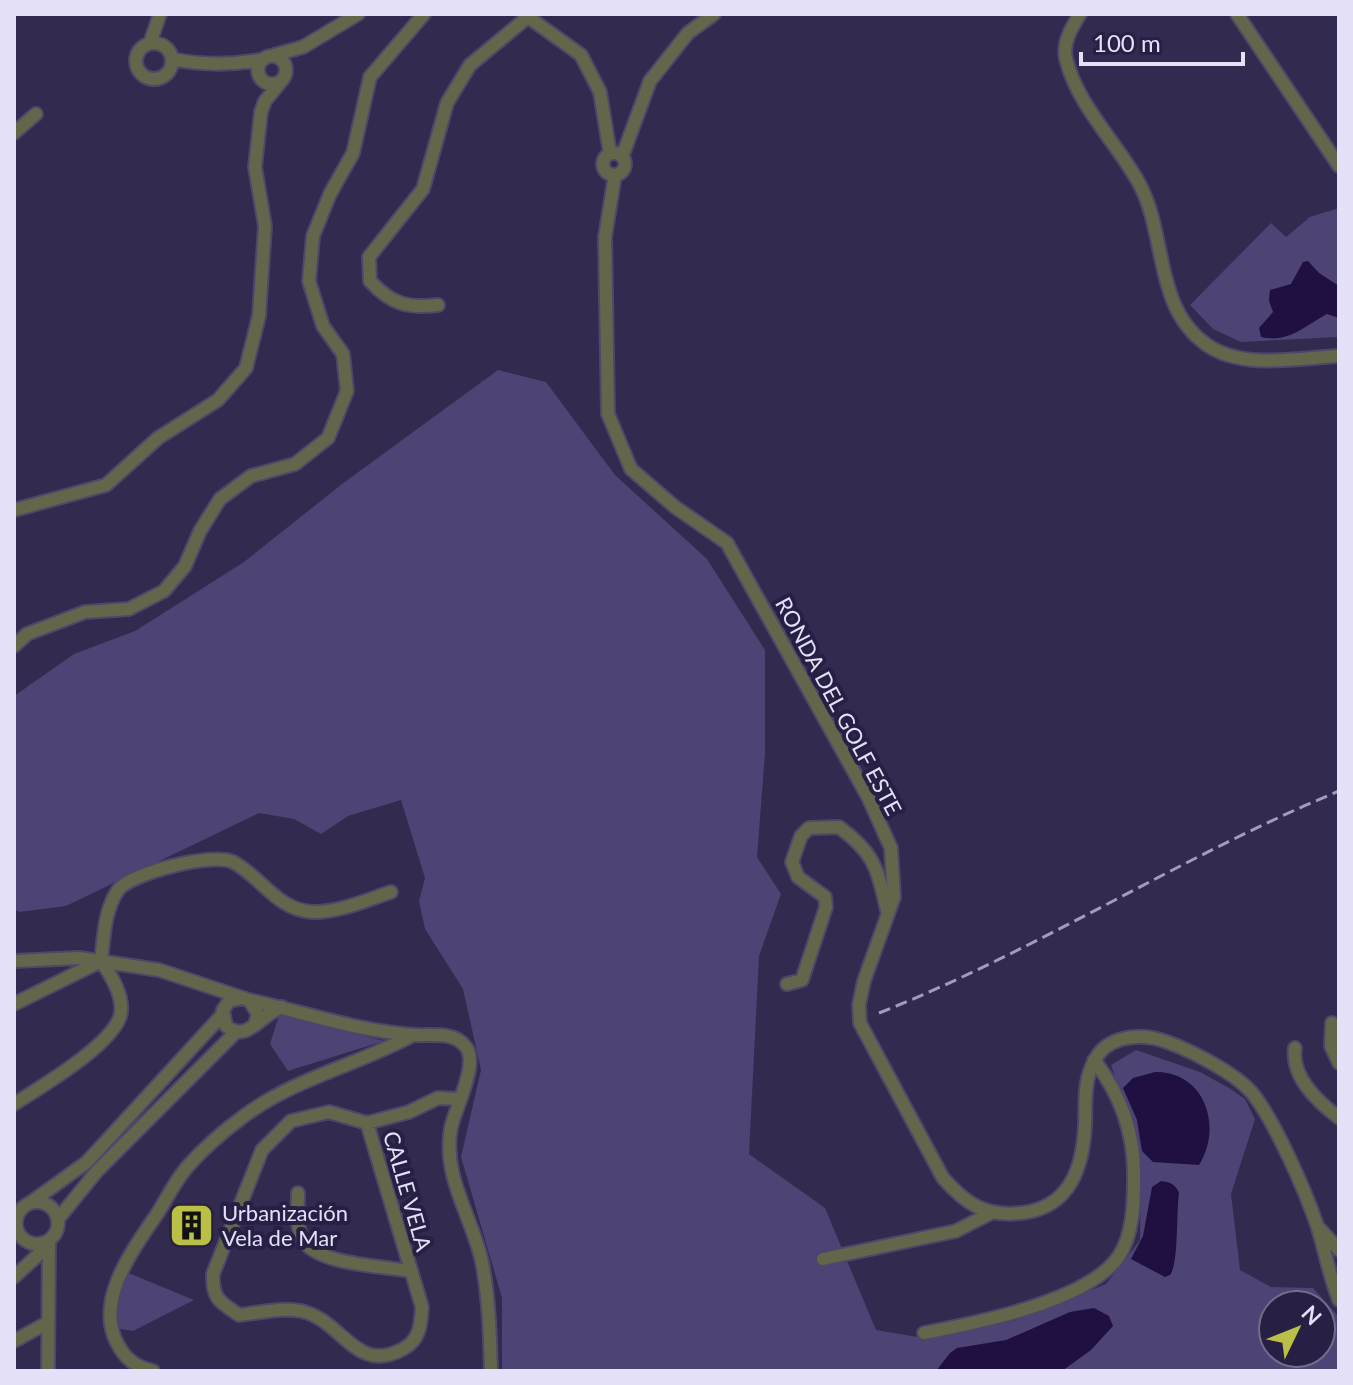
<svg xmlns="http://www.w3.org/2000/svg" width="1353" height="1385" viewBox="0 0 1353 1385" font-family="Lato,sans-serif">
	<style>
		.green { fill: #4d4374; fill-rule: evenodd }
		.water { fill: #201042 }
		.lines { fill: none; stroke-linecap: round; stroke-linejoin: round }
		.street-casing { stroke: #4e476a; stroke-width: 16 }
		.street { stroke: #63664b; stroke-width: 12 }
		.rail { stroke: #a19cb9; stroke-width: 3; stroke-dasharray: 12 6; stroke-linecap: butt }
		.labels { text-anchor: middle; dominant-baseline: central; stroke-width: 8; stroke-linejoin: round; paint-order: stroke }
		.street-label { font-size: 22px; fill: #e3e0f8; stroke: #282044 }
		.poi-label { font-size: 22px; fill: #e3e0f8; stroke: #282044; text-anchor: start }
	</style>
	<rect width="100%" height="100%" fill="#322a4f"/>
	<!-- green -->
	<path class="green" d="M1339 208V337L1241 342 1213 329 1190 305 1271 223 1286 237 1310 217Z
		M498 370 546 382 615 475 707 559 765 650V754L757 857 781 894 759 956 749 1154 825 1208 876 1330 930 1339 1017 1320 1106 1284 1140 1240 1141 1156 1111 1065 1136 1050 1200 1072 1229 1088 1245 1099 1255 1119 1231 1194 1240 1270 1271 1287 1313 1288 1339 1317V1371H502V1298L461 1157 481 1070 463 989 425 929 419 901 425 878 401 800 348 816 321 834 294 819 259 813 66 906 19 912 14 909V696L74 654 135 631 244 562 342 484ZM1273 1305H1321V1353H1273Z
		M279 1015 384 1041 288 1071 270 1044Z
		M126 1272 194 1300 133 1331 115 1328 117 1287Z"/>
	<!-- water -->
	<path class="water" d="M1308 261 1319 273 1339 286V318L1327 314C1303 327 1289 343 1261 337L1259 328 1273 312 1269 301 1270 290 1291 284 1303 262Z
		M1155 1072C1205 1071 1223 1127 1199 1165L1153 1162 1142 1151 1137 1120 1123 1088 1133 1078Z
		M1161 1181C1169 1182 1176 1184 1179 1193 1176 1212 1179 1264 1170 1275L1165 1277 1131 1259 1143 1236 1152 1187Z
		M1094 1308 1109 1316 1113 1326 1091 1350 1062 1371H936L950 1353 957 1348 1006 1340 1070 1312Z"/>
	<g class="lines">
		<defs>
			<path id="street" d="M524 14 581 55 600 92 610 153
				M1080 14C1072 27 1062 43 1066 59 1078 107 1117 142 1140 185 1167 237 1154 308 1207 345 1243 370 1298 358 1339 356
				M1237 14 1339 166
				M136 61a18 18 0 1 1 36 0a18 18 0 1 1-36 0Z
				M150 43 160 14
				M274 55 303 47 358 14
				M258 70a14 14 0 1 1 28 0a14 14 0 1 1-28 0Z
				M172 59C201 65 231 65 260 60
				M14 133 36 114
				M603 164a11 11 0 1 1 22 0a11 11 0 1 1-22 0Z
				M622 157 650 81 688 33 714 14
				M615 175 605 237 608 414 631 469 675 507 727 543 868 797 891 848 894 897 864 981 859 1005 860 1023 943 1178C966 1204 985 1217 1021 1213 1069 1208 1083 1169 1085 1125 1086 1102 1083 1081 1095 1060 1105 1039 1132 1034 1153 1038 1180 1044 1235 1072 1253 1094 1275 1122 1305 1190 1317 1225 1325 1250 1329 1275 1339 1300
				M438 305C407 309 390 303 370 281L369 257 423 189 447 103 470 65 529 16
				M14 510 106 485 158 438 218 400 246 368 259 316 265 226 255 167 261 112 265 101 283 79
				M14 646 27 634 85 612 129 609 164 591 185 566 200 531 220 499 251 476 295 464 328 438 347 391 343 354 323 326 309 281 313 236 330 194 353 153 370 77 424 14
				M14 961 79 958 159 970 249 1000 258 1014 255 1024
				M787 984 802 980 826 907 825 897 798 877 792 862 801 836 809 828 839 827C877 855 877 870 888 914
				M243 998 229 1001 223 1010 226 1026C247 1044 261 1014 282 1007
				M249 1000C304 1012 360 1032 416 1035 433 1036 454 1031 466 1047 479 1064 455 1108 451 1128 442 1177 472 1216 482 1262 489 1298 490 1335 491 1371
				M14 1004 101 961
				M1332 1023 1331 1046 1339 1063
				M1295 1048C1291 1077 1317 1101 1339 1118
				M14 1104C39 1088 118 1042 121 1012 123 994 111 975 101 961 104 937 104 911 118 890 131 873 213 852 233 862 262 877 277 911 314 912 340 912 367 900 391 892
				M367 1123 422 1307C421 1324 420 1340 403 1349 355 1375 343 1320 301 1311 281 1307 259 1313 239 1315 220 1302 212 1299 213 1274L262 1150 291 1121 329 1112 367 1123 409 1112 438 1098 459 1099
				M298 1193C298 1206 296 1223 301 1236 311 1265 383 1266 410 1271
				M16 1223a21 21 0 1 1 42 0a21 21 0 1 1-42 0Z
				M30 1203 87 1162 222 1015
				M58 1219 97 1171 236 1032
				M1320 1229 1339 1250
				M823 1259 956 1231 991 1213
				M14 1277 38 1255 44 1244
				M924 1333C976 1323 1089 1301 1119 1256 1133 1234 1134 1204 1134 1179 1135 1136 1121 1095 1094 1060
				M14 1341 47 1323
				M48 1371 49 1241
				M153 1371C136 1367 125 1359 117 1343 94 1299 135 1247 159 1211 168 1196 177 1178 189 1165 204 1148 225 1130 244 1116 295 1078 358 1065 413 1035"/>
		</defs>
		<!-- street casing -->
		<use href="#street" class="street-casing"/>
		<!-- street -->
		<use href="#street" class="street"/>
		<!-- rail -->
		<path class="rail" d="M879 1013C1038 950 1182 856 1339 791"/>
	</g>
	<!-- icons -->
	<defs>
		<symbol id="building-square" viewBox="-11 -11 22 22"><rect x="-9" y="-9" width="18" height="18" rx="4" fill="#bac045" stroke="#282044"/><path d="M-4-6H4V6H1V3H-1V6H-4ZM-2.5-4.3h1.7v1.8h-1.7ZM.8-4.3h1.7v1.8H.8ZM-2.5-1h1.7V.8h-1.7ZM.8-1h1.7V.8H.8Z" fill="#111"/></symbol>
	</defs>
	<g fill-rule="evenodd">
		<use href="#building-square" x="166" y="1200" width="51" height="51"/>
	</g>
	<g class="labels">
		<!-- street labels -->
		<g class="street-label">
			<text transform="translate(839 706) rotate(62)">RONDA DEL GOLF ESTE</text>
			<text transform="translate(408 1191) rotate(74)">CALLE VELA</text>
		</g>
		<!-- poi labels -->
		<g class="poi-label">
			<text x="222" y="1212">Urbanización<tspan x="222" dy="25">Vela de Mar</tspan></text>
		</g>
	</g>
	<!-- border -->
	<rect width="1353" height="1385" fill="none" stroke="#e3e0f8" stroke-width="32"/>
	<!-- north arrow -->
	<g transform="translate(1297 1329) rotate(47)"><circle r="38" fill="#282044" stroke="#736d8c" stroke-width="2"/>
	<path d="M0-6L14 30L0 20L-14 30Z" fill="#bac045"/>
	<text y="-12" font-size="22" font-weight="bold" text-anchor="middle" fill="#e3e0f8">N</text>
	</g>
	<!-- scale -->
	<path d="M1081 52v12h162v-12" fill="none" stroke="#e3e0f8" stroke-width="4"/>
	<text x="1093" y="52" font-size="24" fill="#e3e0f8" stroke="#282044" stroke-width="6" paint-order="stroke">100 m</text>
</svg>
